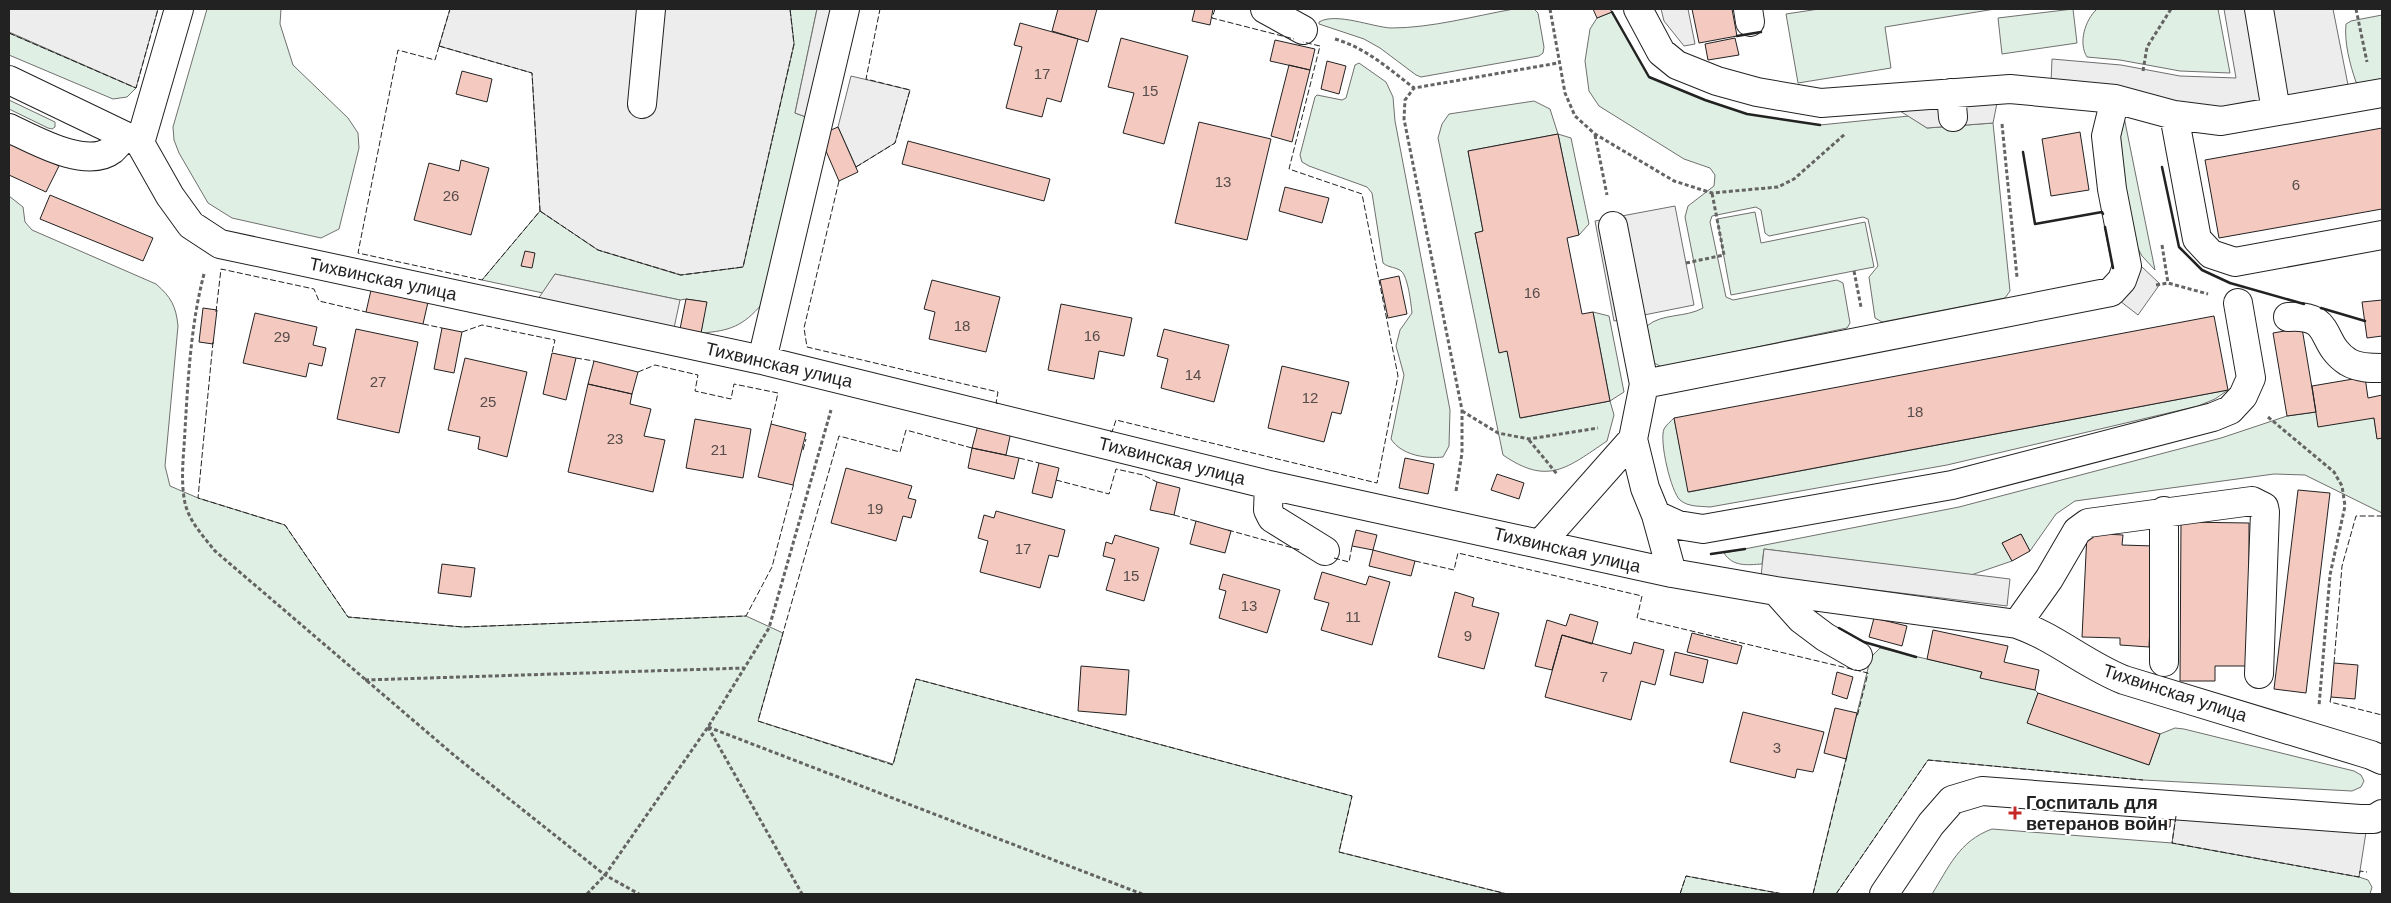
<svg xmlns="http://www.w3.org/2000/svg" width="2391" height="903" viewBox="0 0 2391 903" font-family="Arial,sans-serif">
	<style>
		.green { fill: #e0efe3; stroke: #6f6f6f }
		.parking { fill: #ededed; stroke: #6f6f6f }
		.building { fill: #f3c9c0; stroke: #222 }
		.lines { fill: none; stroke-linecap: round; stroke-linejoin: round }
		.minor-casing { stroke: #222; stroke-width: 30 }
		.path { stroke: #646464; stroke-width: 3; stroke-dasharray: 4 2.5; stroke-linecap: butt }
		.minor { stroke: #fff; stroke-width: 28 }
		.fence { stroke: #222; stroke-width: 1; stroke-dasharray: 6 2.5; stroke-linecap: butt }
		.wall { stroke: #222; stroke-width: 2.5 }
		.poi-dot { fill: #c62828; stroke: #fff; stroke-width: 2 }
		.labels { text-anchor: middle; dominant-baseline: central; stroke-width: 4; stroke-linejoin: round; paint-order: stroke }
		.number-label { font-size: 15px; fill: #564c4a }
		.street-label { font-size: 18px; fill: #222; stroke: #fff }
		.poi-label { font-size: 18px; font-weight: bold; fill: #222; stroke: #fff; text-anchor: start }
	</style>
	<rect width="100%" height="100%" fill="#fff"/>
	<!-- green -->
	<path class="green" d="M207 9H281L280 24 293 65 348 118 358 133 359 148 339 229 321 238 232 218 208 203 179 153 174 140 173 127Z
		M790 9H817L795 113 806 117 762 304C743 326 730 331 701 333L706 302 686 299 680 300 555 274 543 293 482 280 540 211 598 250 680 275 743 267 794 44Z
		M1514 9H1534L1538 13 1544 47 1543 53 1539 56 1421 77 1416 75 1380 48 1364 39 1319 24V22C1336 12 1372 27 1391 28 1432 28 1474 16 1514 9Z
		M1819 9H1995L1885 27 1891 68 1798 83 1786 14Z
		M2073 9 2077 43 2002 54 1998 18Z
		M2097 9H2218L2230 73 2180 71 2120 60 2087 57C2078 43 2085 20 2097 9Z
		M1612 12 1649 77 1705 100 1747 114 1820 125 1909 116 1927 128 1993 123 2010 291 2005 298 1882 322 1875 318 1869 277 1878 266 1868 219 1863 217 1769 236 1765 233 1761 210 1756 207 1712 216 1710 222 1726 297 1733 300 1837 280 1843 283 1850 323 1847 328 1662 367 1654 363 1647 326C1662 313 1685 318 1703 308L1685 217 1688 206 1714 186 1715 175 1710 168 1684 159 1599 106 1589 91 1585 61 1590 29 1597 18Z
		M2382 15V81L2362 85 2356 82C2350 65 2344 42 2346 24L2351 21Z
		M9 33 136 88 127 97 113 99 9 55Z
		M1359 63 1386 82 1393 97 1395 121 1450 410 1449 446 1443 457C1426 459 1401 455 1391 439L1404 375 1396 346 1400 330 1412 313C1411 304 1408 276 1401 271 1396 267 1389 268 1383 263L1372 193 1367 187 1309 166 1302 162 1300 155 1315 97 1317 95 1342 100 1346 98 1355 65Z
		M9 100 55 122V127L52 129 48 128 9 109Z
		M1534 101 1550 109 1558 134 1571 138 1589 224 1579 235 1558 134 1468 151 1483 231 1475 233 1499 352 1507 351 1521 418 1610 401 1593 312 1609 316 1624 392 1610 401 1614 415 1607 441C1567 468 1548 486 1503 455L1438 138 1442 124 1449 114Z
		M2124 117 2155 270 2142 256 2135 243 2124 188 2120 139Z
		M9 196 23 207 25 222 32 230 156 284C171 297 176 306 178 326L165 466 170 486 198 498 285 525 348 617 463 627 746 616 783 633 758 721 893 764 916 679 1352 796 1339 852 1507 894H9Z
		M1755 212 1761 243 1865 222 1874 267 1731 295 1717 219Z
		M2228 390 2215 399 2198 406 1947 465 1710 507C1699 506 1688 507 1680 500 1671 492 1659 441 1664 429 1666 425 1671 421 1674 418L1689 492Z
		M2316 412 2374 418 2377 438H2382V513L2305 475 2274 474 2075 501 2056 514 2030 551 2021 534 2002 543 2012 561 1971 575 1764 549 1762 564C1747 565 1733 567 1724 553L1959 507 2221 438 2287 416Z
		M1880 648 1982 672 1980 677 2035 690 2038 693 2028 723 2149 765 2160 734 2175 728 2184 729 2354 771 2361 775 2364 781 2361 787 2352 791 2143 780 1928 760 1836 894H1813L1869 664 1873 655Z
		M1992 829 2172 843 2359 877 2368 880 2372 887 2370 894H1932C1949 867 1959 841 1992 829Z
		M1686 876 1783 894H1680Z"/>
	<!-- parking -->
	<path class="parking" d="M9 9H158L136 88 9 32Z
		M450 9H790L794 44 743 267 681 275 598 250 540 211 532 73 439 46Z
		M817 9H832L806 117 795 113Z
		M1661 9H1688L1695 44 1684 46 1664 21Z
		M2224 9H2333L2349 90 2221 110 2051 83 2052 59 2121 65 2180 76 2236 78Z
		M851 76 910 90 895 143 856 167 838 127Z
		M1998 98 1993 123 1927 128 1892 106Z
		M1675 206 1694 305 1614 321 1595 221Z
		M2140 265 2160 284 2138 315 2120 301Z
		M555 274 680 300 674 328 538 299Z
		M1764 549 2010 579 2007 606 1761 576Z
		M2176 815 2366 832 2359 877 2172 843Z"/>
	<!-- building -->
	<path class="building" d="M1058 9H1097L1088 42 1052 31Z
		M1195 9H1213L1210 25 1192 21Z
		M1593 9H1610L1612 12 1597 18Z
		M1692 9H1732L1737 36 1699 43Z
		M1020 23 1078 39 1061 102 1047 98 1042 117 1006 108 1022 47 1014 45Z
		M1121 38 1188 56 1164 144 1123 133 1134 93 1108 87Z
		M1735 38 1739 55 1708 60 1705 44Z
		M1275 40 1315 49 1310 70 1270 61Z
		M1327 61 1346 66 1339 94 1321 89Z
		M1289 65 1310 70 1292 142 1271 136Z
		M462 71 492 79 487 102 456 94Z
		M1199 122 1271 139 1247 240 1175 223Z
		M838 127 858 172 839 181 819 135Z
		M2382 128V209L2219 238 2205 160Z
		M2080 132 2089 190 2051 196 2042 139Z
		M1558 134 1579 235 1567 238 1582 314 1593 312 1610 401 1520 418 1507 351 1499 353 1475 233 1483 231 1468 151Z
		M908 141 1050 179 1044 201 902 164Z
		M9 142 59 166 46 192 9 175Z
		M461 160 489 168 471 235 414 220 429 163 459 171Z
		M1285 187 1329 198 1322 223 1279 211Z
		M50 195 153 238 143 261 40 219Z
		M525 251 535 253 532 268 521 266Z
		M1399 276 1407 314 1388 318 1380 280Z
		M932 280 1000 297 986 352 929 339 935 312 924 309Z
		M371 290 428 302 423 324 366 312Z
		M686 299 707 302 701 333 680 329Z
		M2382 300V336L2367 338 2362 302Z
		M1061 304 1132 318 1124 356 1099 351 1094 379 1048 370Z
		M203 308 217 310 213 344 199 342Z
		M255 313 317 327 313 345 326 348 322 366 309 363 306 377 243 363Z
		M2214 316 2228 390 1688 492 1674 418Z
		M442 328 462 332 454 373 434 369Z
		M2302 328 2316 412 2287 416 2273 333Z
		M356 329 418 342 399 433 337 419Z
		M1164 329 1229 345 1214 402 1161 388 1168 359 1157 356Z
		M552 353 576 358 566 400 543 394Z
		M465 358 527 372 507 457 478 449 480 437 448 430Z
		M594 361 638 372 632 394 588 384Z
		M1282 366 1349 382 1341 414 1332 412 1324 442 1268 428Z
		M2365 377 2368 398 2382 395V438L2377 439 2374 418 2318 427 2312 386Z
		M588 384 632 394 630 404 651 409 644 436 665 440 653 492 568 472Z
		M695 419 751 429 743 478 686 468Z
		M771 424 806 433 793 485 758 477Z
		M978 425 1011 432 1006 455 972 448Z
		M972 448 1019 458 1014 479 968 468Z
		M1405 458 1434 464 1428 494 1399 488Z
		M1039 463 1059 468 1052 498 1032 493Z
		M846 468 912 486 908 498 916 500 911 518 903 516 896 541 831 523Z
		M1497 474 1524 483 1519 499 1491 490Z
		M1157 482 1180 488 1174 515 1150 510Z
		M2298 490 2330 493 2306 693 2274 689Z
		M996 511 1065 530 1058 557 1049 555 1040 588 980 572 988 541 978 538 984 515 994 518Z
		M1196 521 1231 531 1225 553 1190 544Z
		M2181 522 2249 523V666H2215V681H2180Z
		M1356 530 1377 535 1373 550 1352 546Z
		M2087 533 2123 535 2122 545 2154 546 2149 647 2120 645V638L2082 637Z
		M2021 534 2030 551 2012 561 2002 543Z
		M1115 535 1159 548 1144 601 1106 590 1115 559 1103 556 1106 542 1112 544Z
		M1373 550 1415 561 1411 576 1369 566Z
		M442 564 475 568 471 597 438 593Z
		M1322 572 1366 585 1369 576 1390 582 1372 645 1321 630 1329 603 1314 599Z
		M1223 574 1280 590 1267 633 1219 618 1226 591 1219 589Z
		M1455 592 1474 598 1472 606 1499 613 1484 669 1438 657Z
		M1570 614 1598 622 1592 644 1562 635 1552 670 1535 666 1547 620 1566 626Z
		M1874 618 1907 626 1902 646 1869 637Z
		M1933 630 2008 646 2004 662 2039 670 2035 690 1980 678 1982 672 1927 659Z
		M1692 633 1742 646 1737 664 1687 652Z
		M1562 635 1631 654 1634 642 1664 650 1655 685 1641 681 1631 720 1545 697Z
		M1675 652 1708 660 1703 683 1670 675Z
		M2334 663 2358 665 2355 699 2331 697Z
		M1081 666 1129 670 1126 715 1078 711Z
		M1837 672 1853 677 1847 699 1832 694Z
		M2038 693 2160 734 2149 765 2027 723Z
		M1835 708 1857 713 1846 759 1824 753Z
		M1743 712 1824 732 1813 772 1797 769 1795 778 1730 762Z
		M2158 812 2171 813 2170 827 2156 826Z"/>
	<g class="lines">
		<defs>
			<path id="minor" d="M1265 9 1303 30
				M1638 9 1661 52 1677 65 1717 81 1757 92 1821 103 2010 89 2115 99 2174 115 2221 121 2382 93
				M1748 9 1750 22
				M2259 9 2276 111
				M9 80 140 143 170 196 191 225 220 244 762 360 1269 485 1672 573 1776 591 2017 624C2055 637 2086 665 2124 680L2371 755 2382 760
				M1951 93 1953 117
				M2115 99 2106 136 2112 189 2127 266 2122 280 2111 292 1644 384 1633 439 1645 488 1656 515 1678 525 1703 529 1952 485 2213 417 2230 410 2243 396 2251 378 2238 303
				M642 104 651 9
				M2174 115 2197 239 2211 254 2235 262 2382 235
				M9 128C33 139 86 170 112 150 116 146 121 141 125 136
				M140 143 179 9
				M1613 226 1644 384
				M2288 317C2335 314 2318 343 2348 362 2358 368 2371 368 2382 368
				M762 360 845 9
				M1269 485 1268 510 1272 518 1325 551
				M1656 515 1672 573
				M1540 544 1633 439
				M1776 591 1801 619 1825 637 1858 656
				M2017 624 2049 579 2077 531 2088 523 2252 501 2264 507 2265 512 2259 674
				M2164 662V511
				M1884 894 1931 824 1952 800 1982 791 2360 819H2374L2382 814"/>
		</defs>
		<!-- minor casing -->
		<use href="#minor" class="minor-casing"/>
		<!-- path -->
		<path class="path" d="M1550 9 1565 93 1575 116 1595 134 1674 181 1712 193 1778 187 1794 179 1845 134
			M2356 9 2367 62
			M1335 39C1366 48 1389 69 1414 88
			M2143 71 2147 47 2171 9
			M2002 124 2017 277
			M1595 135 1607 195
			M2162 245 2168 283
			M1686 263 1724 255 1712 193
			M1854 271 1861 307
			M204 274C191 323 188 379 185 430 184 454 180 479 185 503 189 521 203 536 215 551L455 756 605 875 639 894
			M2156 285 2168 283 2208 294
			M1462 411 1498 433 1529 439 1598 428
			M2268 417 2334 472 2342 486 2345 506 2330 575 2319 706
			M1529 440 1557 474
			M1456 491 1462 453V410L1404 119 1405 100 1414 88 1558 63
			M365 680 744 668
			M708 727 1142 894
			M708 727 802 894
			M9 893 11 894
			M587 894 605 875 708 727 769 628 831 410"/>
		<!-- minor -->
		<use href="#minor" class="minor"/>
		<!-- fence -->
		<path class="fence" d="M1215 9 1212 18 1294 39
			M9 33 136 88 158 9
			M439 46 532 73 540 211 482 280 358 253 398 50 435 60Z
			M439 46 450 9
			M856 167 895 143 910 90 866 79 880 9
			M839 181 804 328 807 347 998 392 996 403 1000 404
			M540 211 598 250 681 275 743 267 794 44 790 9
			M216 312 221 269 314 289 319 301 366 312
			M423 324 442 328
			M462 332 482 325 555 340 552 353
			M213 342 198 498 285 525 348 617 463 627 746 616 772 567 794 483
			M576 358 594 361
			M638 372 655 365 698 375 695 391 731 399 734 384 778 393 771 424
			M1110 431 1112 432 1116 420 1377 483 1398 376 1362 194 1289 169 1320 46 1303 42
			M972 448 906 430 900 452 839 436 758 721 893 765 916 679 1352 796 1339 852 1507 894
			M803 450 806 439
			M1019 458 1039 463
			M1056 480 1109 494 1116 469 1143 475 1157 482
			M1174 515 1199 522
			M1228 530 1300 550
			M1334 558 1349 562 1352 546
			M1415 561 1454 570 1458 553 1642 596 1637 618 1868 673 1857 717
			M2334 663 2342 566 2356 516H2382
			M2331 697 2330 702 2382 715
			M2176 816 2172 843 2359 877 2360 871 2367 872
			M1680 894 1686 876 1783 894
			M1813 894 1847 756
			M1836 894 1928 760 2143 780"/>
		<!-- wall -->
		<path class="wall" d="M1612 12 1649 77 1705 100 1747 114 1820 125
			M1737 36 1761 32
			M2023 152 2035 224 2102 212 2103 214
			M2162 167 2179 247 2202 270 2230 283 2304 304
			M2105 227 2113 268
			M2321 308 2365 321
			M1711 554 1745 549
			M1839 628 1864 642 1916 657"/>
	</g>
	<!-- markers -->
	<path class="poi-dot" d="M2012.5 805.5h5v5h5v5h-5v5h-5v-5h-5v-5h5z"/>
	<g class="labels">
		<!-- number labels -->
		<g class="number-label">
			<text x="1042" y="73">17</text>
			<text x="1150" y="90">15</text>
			<text x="1223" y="181">13</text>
			<text x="2296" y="184">6</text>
			<text x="451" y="195">26</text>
			<text x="1532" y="292">16</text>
			<text x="962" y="325">18</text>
			<text x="1092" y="335">16</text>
			<text x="282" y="336">29</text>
			<text x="1193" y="374">14</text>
			<text x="378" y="381">27</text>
			<text x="1310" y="397">12</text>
			<text x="488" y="401">25</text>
			<text x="1915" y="411">18</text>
			<text x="615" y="438">23</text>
			<text x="719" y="449">21</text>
			<text x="875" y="508">19</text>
			<text x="1023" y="548">17</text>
			<text x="1131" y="575">15</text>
			<text x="1249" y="605">13</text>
			<text x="1353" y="616">11</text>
			<text x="1468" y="635">9</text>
			<text x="1604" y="676">7</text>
			<text x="1777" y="747">3</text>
		</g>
		<!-- street labels -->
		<g class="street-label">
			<text transform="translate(383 279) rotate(12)">Тихвинская улица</text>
			<text transform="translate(779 365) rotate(13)">Тихвинская улица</text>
			<text transform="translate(1172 461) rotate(14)">Тихвинская улица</text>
			<text transform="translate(1567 550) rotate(13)">Тихвинская улица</text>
			<text transform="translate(2175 693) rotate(18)">Тихвинская улица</text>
		</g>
		<!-- poi labels -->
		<g class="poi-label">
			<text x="2026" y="803">Госпиталь для<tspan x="2026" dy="21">ветеранов войн</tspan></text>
		</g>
	</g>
	<!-- border -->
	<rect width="2391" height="903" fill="none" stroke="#222222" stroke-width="20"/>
</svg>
